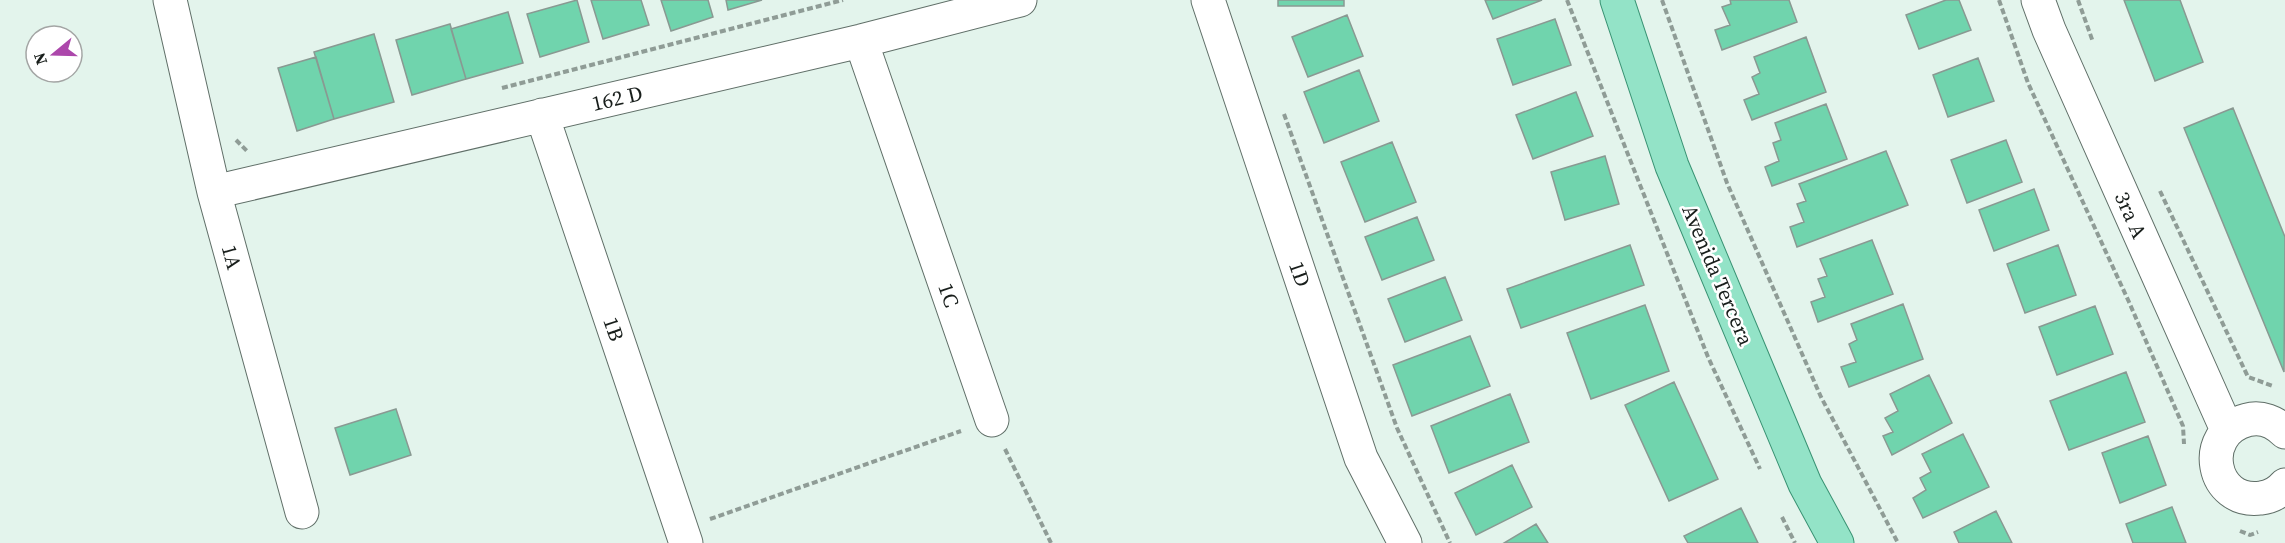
<svg xmlns="http://www.w3.org/2000/svg" width="2285" height="543" viewBox="0 0 2285 543" font-family="'Source Serif 4',serif">
	<style>
		.building { fill: #70d4ad; stroke: #899992; stroke-width: 1.5 }
		.lines { fill: none; stroke-linecap: round; stroke-linejoin: round }
		.minor-casing { stroke: #606f68; stroke-width: 35 }
		.major-casing { stroke: #399273; stroke-width: 35 }
		.path { stroke: #8f9c96; stroke-width: 4; stroke-dasharray: 6 3; stroke-linecap: butt }
		.minor { stroke: #fff; stroke-width: 33 }
		.major { stroke: #93e3c7; stroke-width: 33 }
		.labels { text-anchor: middle; dominant-baseline: central; stroke-width: 5; stroke-linejoin: round; paint-order: stroke }
		.street-label { font-size: 21px; fill: #181e1b; stroke: #fff }
	</style>
	<rect width="100%" height="100%" fill="#e3f4ec"/>
	<!-- building -->
	<path class="building" d="M577 0 589 42 540 57 527 14Z
		M591 0H641L649 25 603 39Z
		M661 0H708L713 17 671 31Z
		M726 0H762L728 10Z
		M1278 0H1344V6H1278Z
		M1485 0H1542L1493 19Z
		M1730 0H1789L1797 22 1722 50 1715 30 1730 25 1722 7 1731 4Z
		M1946 0H1959L1971 30 1919 49 1906 15Z
		M2124 0H2180L2203 62 2155 81Z
		M508 12 523 63 466 79 451 29Z
		M1347 15 1363 56 1308 77 1292 37Z
		M1555 19 1571 65 1513 85 1497 39Z
		M450 24 466 79 412 95 396 40Z
		M374 34 394 102 334 119 314 52Z
		M1806 37 1826 92 1752 120 1744 100 1759 94 1752 77 1760 73 1754 57Z
		M316 57 334 119 297 131 278 68Z
		M1978 58 1994 101 1948 117 1933 75Z
		M1359 70 1379 121 1324 143 1304 92Z
		M1576 92 1593 136 1533 159 1516 115Z
		M1826 104 1847 159 1772 186 1765 167 1779 161 1773 143 1781 140 1775 123Z
		M2233 108 2285 237 2284 372 2184 128Z
		M2006 140 2022 182 1967 203 1951 160Z
		M1392 142 1416 202 1365 222 1341 162Z
		M1886 151 1908 205 1797 247 1790 227 1804 222 1797 204 1806 201 1799 184Z
		M1605 156 1619 204 1565 220 1551 172Z
		M2034 189 2049 230 1994 251 1979 210Z
		M1417 217 1434 260 1382 280 1365 237Z
		M1872 240 1893 294 1818 322 1811 302 1825 297 1818 279 1827 276 1820 259Z
		M1630 245 1644 285 1521 328 1507 289Z
		M2058 245 2076 295 2025 313 2007 264Z
		M1445 277 1462 320 1405 342 1388 299Z
		M1903 304 1923 359 1849 387 1841 367 1856 362 1849 344 1857 340 1851 324Z
		M1645 305 1669 371 1591 399 1567 333Z
		M2095 306 2113 354 2057 375 2039 327Z
		M1470 336 1490 386 1412 416 1393 365Z
		M2126 372 2145 422 2069 450 2050 401Z
		M1929 375 1952 423 1892 455 1883 436 1893 432 1885 418 1898 411 1890 394Z
		M1674 382 1718 479 1669 501 1625 405Z
		M1510 394 1529 442 1449 473 1431 426Z
		M396 409 411 455 350 475 335 428Z
		M1963 434 1989 487 1923 518 1913 498 1926 490 1920 478 1931 472 1922 454Z
		M2148 436 2166 485 2120 503 2102 453Z
		M1512 465 1532 507 1476 535 1455 493Z
		M2172 507 2186 543H2133L2126 524Z
		M1741 508 1758 543H1688L1684 536Z
		M1996 511 2012 543H1959L1954 532Z
		M1536 524 1548 543H1504Z"/>
	<g class="lines">
		<defs>
			<path id="minor" d="M170 0 214 192 302 512
				M1208 0 1361 458 1405 543
				M2038 0 2049 30 2227 430
				M861 41 992 420
				M542 115 686 543
				M214 192 861 41 1020 0
				M2285 432C2275 422 2261 416 2247 420 2198 433 2211 505 2261 498 2271 497 2279 492 2285 485"/>
			<path id="major" d="M1617 0 1672 166 1805 484 1837 543"/>
		</defs>
		<!-- minor casing -->
		<use href="#minor" class="minor-casing"/>
		<!-- major casing -->
		<use href="#major" class="major-casing"/>
		<!-- path -->
		<path class="path" d="M1567 0 1708 357 1760 469
			M1662 0 1727 183 1821 397 1898 543
			M1999 0 2028 83 2129 302 2183 426 2184 444
			M2078 0 2093 42
			M502 88 843 0
			M1284 114 1397 428 1450 543
			M236 140 248 152
			M2160 191 2248 377 2273 386
			M1005 449 1051 543
			M1782 517 1795 543
			M710 519 961 431
			M2240 531 2250 535 2258 532"/>
		<!-- minor -->
		<use href="#minor" class="minor"/>
		<!-- major -->
		<use href="#major" class="major"/>
	</g>
	<g class="labels">
		<!-- street labels -->
		<g class="street-label">
			<text transform="translate(617 98) rotate(-13)">162 D</text>
			<text transform="translate(2131 215) rotate(66)">3ra A</text>
			<text transform="translate(232 257) rotate(75)">1A</text>
			<text transform="translate(1300 274) rotate(71)">1D</text>
			<text transform="translate(1718 275) rotate(67)">Avenida Tercera</text>
			<text transform="translate(949 295) rotate(71)">1C</text>
			<text transform="translate(614 329) rotate(71)">1B</text>
		</g>
	</g>
	<!-- north arrow -->
	<g transform="translate(54 54) rotate(251)"><circle r="28" fill="#ffffff" stroke="#a3a5a4" stroke-width="1.5"/>
	<path d="M0-4.5L10 22L0 15L-10 22Z" fill="#ac47ab"/>
	<text y="-9" font-size="16" font-weight="bold" text-anchor="middle" fill="#181e1b">N</text>
	</g>
</svg>
